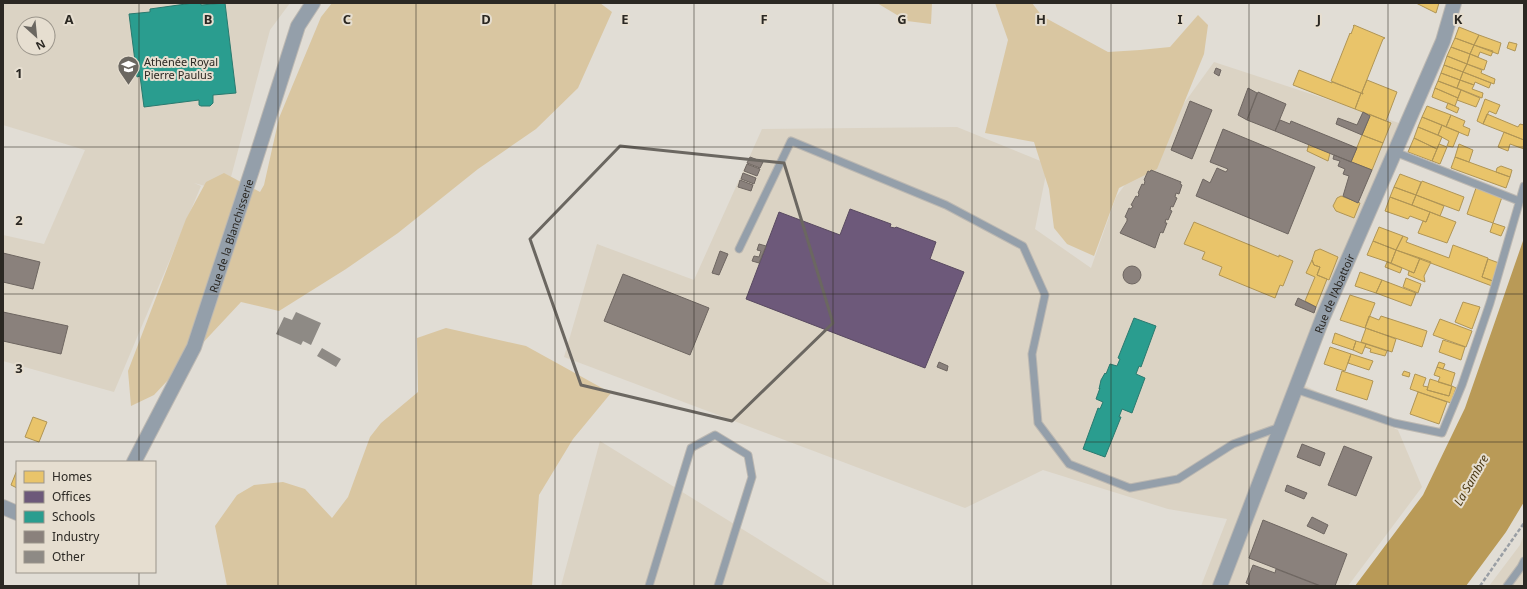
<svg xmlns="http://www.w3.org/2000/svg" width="1527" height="589" viewBox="0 0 1527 589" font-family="'Noto Sans',sans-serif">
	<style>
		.built { fill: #dbd3c4; fill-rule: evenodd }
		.green { fill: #d9c6a1 }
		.water { fill: #b99a57 }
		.homes { fill: #e9c46a; stroke: #b09555 }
		.offices { fill: #6d597a; stroke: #594a60 }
		.schools { fill: #2a9d8f; stroke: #2a7a6f }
		.industry { fill: #8a817c; stroke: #6e6661 }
		.building { fill: #8e8a85 }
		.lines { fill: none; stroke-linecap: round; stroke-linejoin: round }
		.lane-casing { stroke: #bcb8b2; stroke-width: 9 }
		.street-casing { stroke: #bcb8b2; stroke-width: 16 }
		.path { stroke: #999ea4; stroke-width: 2.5; stroke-dasharray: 4 2; stroke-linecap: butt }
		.lane { stroke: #949faa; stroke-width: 7 }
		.street { stroke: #949faa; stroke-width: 14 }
		.marked { fill: none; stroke: #6b6761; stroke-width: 3; stroke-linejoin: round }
		.grid { fill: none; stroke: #2b2823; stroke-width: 1; stroke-opacity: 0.55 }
		.labels { text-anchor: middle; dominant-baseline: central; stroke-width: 4; stroke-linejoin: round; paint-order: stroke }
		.poi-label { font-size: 11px; fill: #2b2823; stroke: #e6ded0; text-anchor: start }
		.street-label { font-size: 11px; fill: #2b2823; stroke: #e6ded0 }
		.water-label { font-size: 12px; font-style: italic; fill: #4b3914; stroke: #e6ded0 }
		.grid-label { font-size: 13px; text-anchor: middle; font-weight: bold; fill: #2b2823; stroke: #e6ded0; stroke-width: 4; stroke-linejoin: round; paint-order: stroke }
	</style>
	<rect width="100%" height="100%" fill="#e1ddd5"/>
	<!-- built -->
	<path class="built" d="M3 3H290L270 30 227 192 194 183 201 186 114 392 3 361V235L44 244 85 150 3 125ZM24 24H48V48H24Z
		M1214 62 1399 123 1293 380 1398 430 1422 487 1348 586H1201L1227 519 1168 509 1043 470 965 508 564 357 597 244 694 280 762 129 957 127 1048 164 1035 229 1091 268 1116 197Z
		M600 441 834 586H561Z
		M1524 534V586H1489L1520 545Z"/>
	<!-- green -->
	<path class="green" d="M332 3H600L612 12 578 88 536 129 478 169 398 233 346 269 279 311 241 302 154 395 131 406 128 371 186 219 206 182 224 173 260 192 264 185 279 118 321 17Z
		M877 3H932L931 24 907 21Z
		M995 3H1032L1042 16 1108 52 1140 50 1170 47 1198 15 1208 25 1204 54 1157 169 1119 188 1094 256 1067 244 1054 228 1049 189 1034 142 985 133 1008 40Z
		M446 328 526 346 611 393 573 439 539 495 532 586H227L215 526 237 495 254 485 283 482 305 489 332 518 348 497 370 437 381 423 418 392 417 338Z"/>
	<!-- water -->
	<path class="water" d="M1524 238V502L1506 532 1466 586H1355L1423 495 1465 408Z"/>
	<!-- homes -->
	<path class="homes" d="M1416 3H1439L1436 13Z
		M1354 25 1385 38 1383 39 1362 92 1363 94 1331 81 1350 33 1351 34 1354 26H1353Z
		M1459 27 1479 35 1474 45 1455 38Z
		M1479 35 1501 43 1498 54 1474 45Z
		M1455 38 1474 45 1470 54 1451 47Z
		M1509 42 1517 44 1515 51 1507 48Z
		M1474 45 1493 51 1491 56 1480 52 1478 57 1470 54Z
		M1451 47 1470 54 1467 64 1447 56Z
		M1470 54 1487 61 1484 70 1467 64Z
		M1447 56 1467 64 1463 72 1444 65Z
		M1467 64 1482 70 1481 73 1495 79 1494 84 1463 72Z
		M1444 65 1463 72 1460 80 1441 73Z
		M1299 70 1332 83V82L1361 93 1355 109 1293 85Z
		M1463 72 1491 83 1489 88 1475 82 1474 85 1460 80Z
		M1441 73 1460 80 1457 88 1438 81Z
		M1367 80 1397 92 1386 121 1355 109 1361 93 1363 94 1362 92Z
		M1460 80 1474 85 1472 89 1483 93 1482 98 1457 88Z
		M1438 81 1461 90 1458 98 1435 88Z
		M1435 88 1458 98 1455 106 1432 97Z
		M1461 90 1480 98 1476 107 1457 100Z
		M1485 99 1500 105 1496 114 1489 111 1483 124 1477 121Z
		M1448 103 1459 108 1457 113 1446 108Z
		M1427 106 1451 115 1446 127 1422 117Z
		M1369 114 1391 123 1383 143 1362 135 1370 116Z
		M1487 114 1518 127 1520 124 1524 125V140L1483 124Z
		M1451 115 1465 121 1463 126 1470 129 1468 136 1446 127Z
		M1422 117 1442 125 1438 135 1418 127Z
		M1442 125 1459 132 1453 147 1447 146 1449 141 1438 135Z
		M1418 127 1442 137 1437 149 1414 138Z
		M1504 132 1524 140V149L1510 144 1508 151 1498 147Z
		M1362 135 1383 143 1372 170 1351 162Z
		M1414 138 1437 149 1432 161 1408 152Z
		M1309 144 1330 153 1328 161 1307 151Z
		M1439 144 1447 147 1440 164 1432 161Z
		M1459 144 1473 150 1469 162 1455 157Z
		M1455 157 1510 177 1506 188 1451 168Z
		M1501 166 1512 170 1510 177 1496 172 1497 168Z
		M1400 174 1421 182 1416 195 1394 187Z
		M1422 181 1464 197 1459 211 1416 195Z
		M1394 187 1416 195 1412 205 1390 197Z
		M1476 188 1502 197 1493 223 1467 214Z
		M1416 195 1444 206 1440 216 1412 205Z
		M1341 196 1360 203 1354 218 1336 211 1333 206 1337 198Z
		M1390 197 1430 212 1426 222 1410 216 1408 219 1385 211Z
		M1430 212 1456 222 1447 243 1418 233 1423 221 1426 222Z
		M1194 222 1279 257V255L1293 261 1283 286 1280 285 1275 298 1219 275 1222 267 1202 259 1205 252 1184 244Z
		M1493 223 1505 227 1501 236 1490 232Z
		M1379 227 1403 236 1396 250 1373 241Z
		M1403 236 1408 238 1406 242 1449 258 1453 245 1488 258 1482 277 1493 281 1492 286 1396 250Z
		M1373 241 1396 250 1391 263 1367 255Z
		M1320 249 1338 257 1329 280 1317 275 1320 267 1314 265 1312 260 1315 251Z
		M1396 250 1420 258 1414 273 1391 263Z
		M1420 258 1431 262 1424 276 1425 282 1408 275 1409 271 1414 273Z
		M1488 259 1499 263 1493 281 1482 277Z
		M1312 260 1314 265 1320 267 1317 275 1327 279 1316 307 1305 301 1315 277 1306 273Z
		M1387 262 1402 268 1400 273 1385 267Z
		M1360 272 1382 280 1376 293 1355 286Z
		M1406 278 1421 284 1418 293 1403 287Z
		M1382 280 1416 293 1411 306 1376 293Z
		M1350 295 1375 303 1365 328 1340 320Z
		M1463 302 1480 307 1472 329 1455 322Z
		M1369 316 1379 320 1381 316 1427 331 1422 347 1365 328Z
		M1440 319 1472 331 1466 347 1433 335Z
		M1366 328 1396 339 1392 352 1361 342Z
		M1335 333 1356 341 1353 350 1332 343Z
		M1443 340 1465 347 1461 360 1439 352Z
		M1356 341 1366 344 1362 354 1353 350Z
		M1366 344 1387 351 1385 356 1370 352 1371 349 1365 347Z
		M1330 347 1351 354 1345 371 1324 364Z
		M1351 354 1373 361 1369 370 1348 363Z
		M1439 362 1445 364 1443 369 1437 367Z
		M1437 367 1455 373 1451 386 1438 382 1440 377 1434 375Z
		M1342 371 1373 381 1367 400 1336 390Z
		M1404 371 1410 373 1409 377 1402 375Z
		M1415 374 1426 378 1423 386 1428 387 1427 390 1449 396 1452 386 1456 388 1451 403 1410 389Z
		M1430 379 1452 386 1449 396 1427 390Z
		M1418 392 1447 402 1439 424 1410 414Z
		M33 417 47 422 39 442 25 437Z
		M17 470V488L11 485Z"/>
	<!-- offices -->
	<path class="offices" d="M850 209 891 224 890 227 895 228 896 227 936 242 930 259 964 272 925 368 746 299 779 212 840 235Z"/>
	<!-- schools -->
	<path class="schools" d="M193 3H201V5L225 3 236 93 213 95V103L210 106H201L199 105V100L144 107 140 76 137 77 129 14 150 12V9Z
		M1134 318 1156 326 1141 367 1139 366 1136 374 1145 378 1132 413 1122 409 1119 417H1121L1105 457 1083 449 1098 408 1100 409 1103 402 1096 399 1100 388 1099 389 1101 380 1105 373 1106 374 1110 364 1117 366 1120 359 1118 358Z"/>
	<!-- industry -->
	<path class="industry" d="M1216 68 1221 70 1219 76 1214 73Z
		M1248 88 1257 93 1247 120 1238 115Z
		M1258 92 1286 104 1275 131 1247 120Z
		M1190 101 1212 110 1192 159 1171 150Z
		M1363 112 1370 116 1362 135 1336 124 1338 118 1357 125Z
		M1280 120 1290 124 1291 121 1357 148 1351 162 1275 131Z
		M1223 129 1315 167 1288 234 1196 196 1203 179 1210 183 1217 168 1226 172 1228 169 1210 162Z
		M1334 155 1372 170 1358 203 1343 196 1349 176 1343 174 1345 169 1338 166 1340 161 1333 159Z
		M750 157 763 162 760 168 747 163Z
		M747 164 760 169 757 176 744 171Z
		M1151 170 1181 182 1180 184 1182 185 1179 194 1176 193 1175 197 1177 198 1173 207 1171 206 1170 210 1172 211 1168 220 1166 219 1165 223H1167L1163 233 1161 232 1160 233 1155 248 1120 233 1127 221V218L1125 217 1129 208 1131 209 1133 206 1131 205 1136 196 1138 197 1139 194 1138 193 1142 184 1144 185 1145 181 1144 180 1148 171 1150 172Z
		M743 173 756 178 754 184 741 179Z
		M740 180 753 185 751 191 738 187Z
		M759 244 766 246 759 263 752 261 754 256 759 257 761 251 757 250Z
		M720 251 728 254 719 275 712 273Z
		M3 253 40 262 33 289 3 282Z
		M1123 275a9 9 0 1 1 18 0a9 9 0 1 1-18 0Z
		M623 274 709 308 690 355 604 321Z
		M1298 298 1316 307 1314 313 1295 305Z
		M3 312 68 326 61 354 3 341Z
		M939 362 948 366 947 371 937 367Z
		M1302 444 1325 453 1320 466 1297 457Z
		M1344 446 1372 457 1356 496 1328 485Z
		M1287 485 1307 493 1304 499 1285 491Z
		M1312 517 1328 525 1324 534 1307 526Z
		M1263 520 1347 554 1335 586H1321L1249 558Z
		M1253 565 1275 573 1276 569 1320 586H1248L1249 584 1246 583Z"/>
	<!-- building -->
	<path class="building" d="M296 312 321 323 311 345 303 341 301 345 276 334 284 317 292 320Z
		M322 348 341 359 336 367 317 356Z"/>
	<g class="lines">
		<defs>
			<path id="lane" d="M1395 152 1519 201
				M739 249 791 141 946 205 1023 246 1045 295 1032 354 1038 423 1069 464 1130 488 1178 479 1233 444 1280 427
				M1295 389 1394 423 1442 433 1462 385 1490 303 1524 186
				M649 586 691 448 715 435 748 455 752 477 718 586
				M1507 586 1521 567 1524 561"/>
			<g id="street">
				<path id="s1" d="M134 462 194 347 254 164 298 26 313 3"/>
				<path d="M3 507 17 513"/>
				<path id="s2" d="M1220 586 1323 317 1443 41 1454 3"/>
			</g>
		</defs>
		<!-- lane casing -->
		<use href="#lane" class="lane-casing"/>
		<!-- street casing -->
		<use href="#street" class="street-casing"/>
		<!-- path -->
		<path class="path" d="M1480 586 1524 523"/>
		<!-- lane -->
		<use href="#lane" class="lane"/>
		<!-- street -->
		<use href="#street" class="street"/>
	</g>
	<!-- marked area -->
	<path class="marked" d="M620 146 784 163 833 323 732 421 581 385 530 239Z"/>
	<!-- grid -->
	<path class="grid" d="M139 3V462M278 3V586M416 3V586M555 3V586M694 3V586M833 3V586M972 3V586M1111 3V586M1249 3V586M1388 3V586M3 147H1524M3 294H1524M3 442H1524M139 572V586"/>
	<!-- icons -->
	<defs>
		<symbol id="school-pin" viewBox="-11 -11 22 30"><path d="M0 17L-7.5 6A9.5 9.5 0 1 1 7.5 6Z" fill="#6b6761" stroke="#e6ded0"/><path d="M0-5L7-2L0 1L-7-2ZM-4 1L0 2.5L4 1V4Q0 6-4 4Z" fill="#fff"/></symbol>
	</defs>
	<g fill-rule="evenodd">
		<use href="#school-pin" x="116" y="54" width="25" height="34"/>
	</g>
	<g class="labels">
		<!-- poi labels -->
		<g class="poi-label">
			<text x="144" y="61">Athénée Royal<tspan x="144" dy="13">Pierre Paulus</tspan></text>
		</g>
		<!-- street labels -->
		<g class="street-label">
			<text stroke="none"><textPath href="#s1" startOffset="247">Rue de la Blanchisserie</textPath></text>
			<text stroke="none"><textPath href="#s2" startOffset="314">Rue de l'Abattoir</textPath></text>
		</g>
		<!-- water labels -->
		<g class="water-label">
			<text transform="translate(1471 480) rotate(-60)">La Sambre</text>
		</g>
	</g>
	<g class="grid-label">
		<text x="69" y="24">A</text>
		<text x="208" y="24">B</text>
		<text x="347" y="24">C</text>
		<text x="486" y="24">D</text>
		<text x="625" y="24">E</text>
		<text x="764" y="24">F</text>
		<text x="902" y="24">G</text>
		<text x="1041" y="24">H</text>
		<text x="1180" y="24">I</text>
		<text x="1319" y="24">J</text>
		<text x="1458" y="24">K</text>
		<text x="19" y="78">1</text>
		<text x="19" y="225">2</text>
		<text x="19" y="373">3</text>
	</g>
	<!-- border -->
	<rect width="1527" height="589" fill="none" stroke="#2b2823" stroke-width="8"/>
	<!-- legend -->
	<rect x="16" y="461" width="140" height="112" fill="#e6ded0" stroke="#9b958b"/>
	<rect x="24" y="471" width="20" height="12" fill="#e9c46a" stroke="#9b958b"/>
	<text x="52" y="481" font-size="12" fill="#2b2823">Homes</text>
	<rect x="24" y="491" width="20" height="12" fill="#6d597a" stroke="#9b958b"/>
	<text x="52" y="501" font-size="12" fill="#2b2823">Offices</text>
	<rect x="24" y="511" width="20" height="12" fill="#2a9d8f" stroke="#9b958b"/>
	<text x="52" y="521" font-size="12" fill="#2b2823">Schools</text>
	<rect x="24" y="531" width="20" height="12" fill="#8a817c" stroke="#9b958b"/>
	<text x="52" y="541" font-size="12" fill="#2b2823">Industry</text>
	<rect x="24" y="551" width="20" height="12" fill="#8e8a85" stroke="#9b958b"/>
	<text x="52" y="561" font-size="12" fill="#2b2823">Other</text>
	<!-- north arrow -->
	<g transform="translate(36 36) rotate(153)"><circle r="19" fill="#e6ded0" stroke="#9b958b"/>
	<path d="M0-3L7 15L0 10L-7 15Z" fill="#6b6761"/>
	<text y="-6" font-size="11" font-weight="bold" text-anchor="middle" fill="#2b2823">N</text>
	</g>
</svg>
